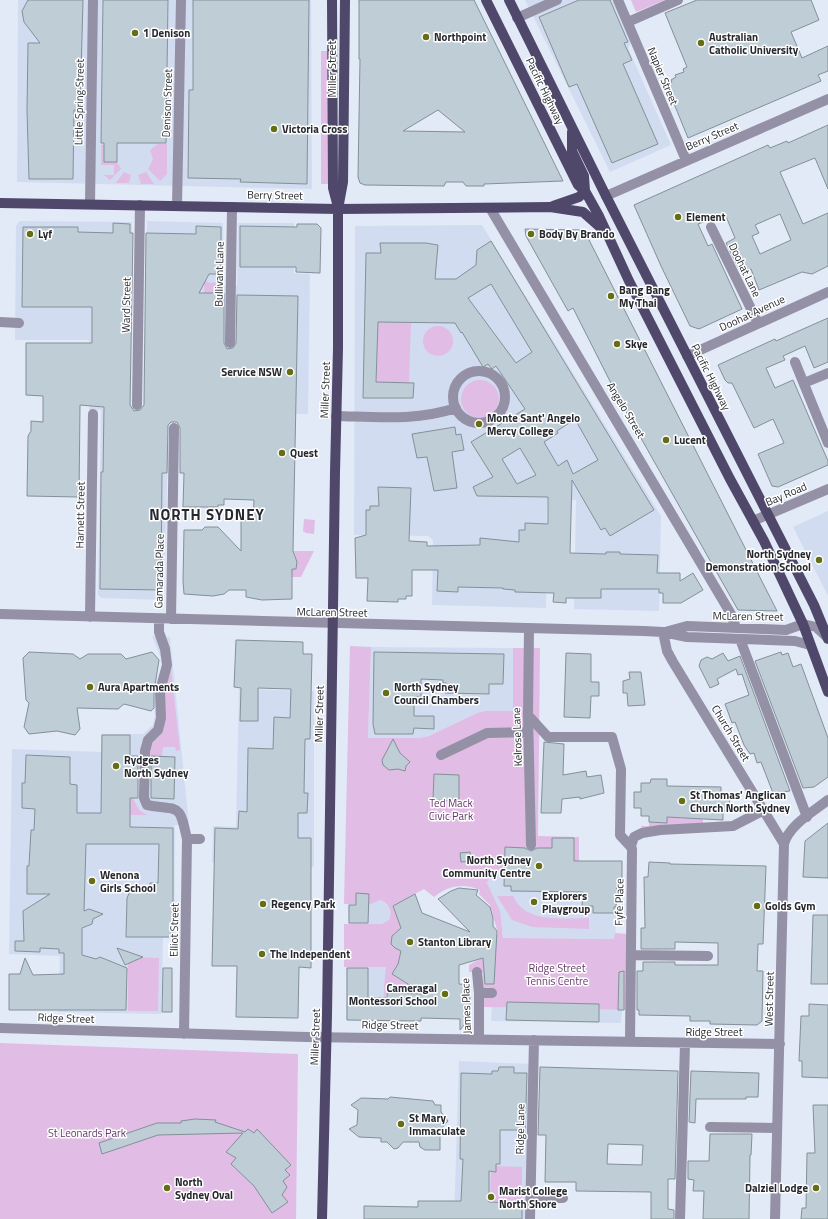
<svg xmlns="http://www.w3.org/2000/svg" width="828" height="1219" viewBox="0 0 828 1219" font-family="'Titillium Web',sans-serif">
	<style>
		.built { fill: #d2dcf1 }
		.green { fill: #e1bce5 }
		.building { fill: #bfcdd6; stroke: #839099; fill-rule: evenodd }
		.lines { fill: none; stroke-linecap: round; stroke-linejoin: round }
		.minor { stroke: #9490a5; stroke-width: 10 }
		.major { stroke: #4f486b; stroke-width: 10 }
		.poi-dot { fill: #656e14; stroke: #fff; stroke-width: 1.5 }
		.labels { text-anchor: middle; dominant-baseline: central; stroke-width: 3; stroke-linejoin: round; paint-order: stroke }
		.poi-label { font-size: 11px; font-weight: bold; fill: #26282d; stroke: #fff; text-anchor: start }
		.street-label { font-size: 11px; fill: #26282d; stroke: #fff }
		.park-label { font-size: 11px; fill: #643669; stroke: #fff }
		.district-label { font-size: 15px; font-weight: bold; letter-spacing: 1px; fill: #26282d; stroke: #fff }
	</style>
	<rect width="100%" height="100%" fill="#e2e9f7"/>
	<!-- built -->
	<path class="built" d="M18 0H311L312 189 17 182Z
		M525 0H613L631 43 628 48 671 145 610 172Z
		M19 221 132 222 131 406H145L147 221 223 223 224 286H237L238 223H294V273L310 274 308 414 169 411 164 600 101 598 98 594 101 410H89V340H15L16 226Z
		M482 225 661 516 659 611 574 609 576 500 547 499 546 608 432 605 433 540 428 536 354 535 355 226Z
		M828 511V596L793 527Z
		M152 636 170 637 189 825H175L174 938H163L161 1014 58 1012 60 956 9 954 12 749 101 752V734H143L153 725 155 716 154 688 163 663Z
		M371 647 513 648V711H485L477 713 429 736 419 738H368Z
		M239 689 314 691V867L212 863 213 826 236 827Z
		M504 870V886H511V890L579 883 618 884 615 939 503 938V932L487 883 491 875Z
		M381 900 390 908 391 916 387 922 382 924H348V904H371Z
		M346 967H387L384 986 383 1021 348 1020 346 1018Z
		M492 1007 622 1010 621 1023 491 1021Z
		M459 1061 531 1064 527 1219H454Z"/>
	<!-- green -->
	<path class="green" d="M631 0H665L636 12Z
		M321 51H328V184H321Z
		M158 144H167V174L160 181 148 169 153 159 150 150Z
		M101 145H104V161L117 162 121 169 110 180 104 175H114V165H101Z
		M124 172 131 175 129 183H116Z
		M146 172 154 184H141L138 175Z
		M204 279 209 283 224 282V293H204Z
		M378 322 411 323 409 383 376 382Z
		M423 341a15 15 0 1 1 30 0a15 15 0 1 1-30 0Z
		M461 399a19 19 0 1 1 38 0a19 19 0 1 1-38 0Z
		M304 519 315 520 314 534 306 533 303 531Z
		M294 551H314L301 577H292V569H296L297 562Z
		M350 646 371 647 368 738H419L429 736 477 713 485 711H513V648H540L538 836 579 837V887L567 891H511V886H504V870L491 875 487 883 500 911 503 938 614 939 615 933 628 934 627 1010 483 1007V973L469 972V965L480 959 498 933 490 905 479 894 480 890C464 883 448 885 434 897L424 889 393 906 398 917 402 931 396 932 391 938 393 946 401 950 398 964 392 974 415 988H386L385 1021H383L384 986 386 967H344V924H382L389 920C393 910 389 905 381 900L371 904H344Z
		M171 669 180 750 176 751 175 747H163L162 756H148L152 744 161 734 163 696Z
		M130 798H133L139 810 147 815H130Z
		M667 817 703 818V824L642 829 641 826H649V822L666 823Z
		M497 896H513C525 924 565 918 589 918V929L532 927 512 920Z
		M128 957 159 958 158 1011H128Z
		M0 1043 298 1054 296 1219H0Z
		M491 1166 522 1167V1201H490Z"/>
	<!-- building -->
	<path class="building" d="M28 0H83L80 111 74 110 73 179H29L27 110 28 43H40L24 22 22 11Z
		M103 0H168L166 143H117V162H104V143H101Z
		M193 0H309L307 184 240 182 241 179 188 178 189 90H193Z
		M359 0H474L563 181 484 184V186H466L463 182H446L444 186 365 185 360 183 358 177 360 59H359ZM438 110 465 132 403 131Z
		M579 0H610L628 42 624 43 632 60 623 64 658 144 612 163 577 84 569 87 539 17Z
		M697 0H811L819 20 791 32 802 58 828 46V71L818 75 821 81 688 138 666 84 672 82 671 80 676 77 675 75 684 72 683 69 687 67 665 13Z
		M828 125V189L815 158 780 172 803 224 828 213V266L812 274 802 272 759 290 751 269 741 273 726 243 735 238 725 214 698 224 708 246 712 244 742 309 699 329 690 326 661 266 634 205 768 145 770 148 787 141 788 143ZM780 214 791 240 760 254 752 236 759 233 755 225Z
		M113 223 130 224V233H133L130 405 134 411 140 410 144 405 146 233 196 234V226L221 227V274H209L199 293H224V343L227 349 233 348 236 343 237 295 298 296 293 551 297 562 296 569H292V599L262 600 246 597V590H229L224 594 213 596 184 594 183 581 184 530H202L205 527H218L241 551V520L253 521 254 500 224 499V505H218V507H183L184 473H180V428L177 422H171L168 425 167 473H162L161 590 100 589 101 472H103L104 407 80 405 79 497 27 496 28 436 31 431V421L43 422V396L26 395V343H92V307H22L23 227H78V232L113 233Z
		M297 224H317L321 228 320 273 296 272V267H240V226L297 227Z
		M525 229 584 230 777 611 738 610 620 401 573 308 568 311 526 236Z
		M491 241 654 510 610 536 605 528 601 530 572 480 570 553 606 554V552H620V554L658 555 657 573H680V581L693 573 703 590 681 603H663V593H659V589H601V598H566V603L553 602 554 593 515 592V590L503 589V588L458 587V592L437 591 438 570H412V596H406V599H398V602L367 601 368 578H356L355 538 366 535V510H370V506H379L378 487 411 488 409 541 427 542V546L480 545V538L519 542V530H525V523L548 524V497L477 496 473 487 493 477 471 442 525 409 496 366 492 369 488 364 483 367 462 332 461 333 455 323 378 322 376 382 414 383 413 398H363L366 253H381L380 243H426L438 245 435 279H456L476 265 477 250ZM491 284 532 352 516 363 468 298ZM575 419 598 460 573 474 567 460 558 466 544 442 558 433 557 431ZM520 448 536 475 517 484 502 459Z
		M828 318V362L814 368 805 346 783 356 785 360 766 368 775 388 793 380 828 461V465L778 487 772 486 758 454 784 443 773 419 754 428 732 383H728L725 380 718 365 775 339 776 341Z
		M455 427 456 435 461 434 464 450 452 452 457 488 434 491 427 457 417 458 412 434Z
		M236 640 303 642V654H312L310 739H305L304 793H308L307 813H298V838H311V968L299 967 298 1018 236 1017 237 966H212L215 828 238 829 239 811 247 812 248 748 273 749 274 717 290 718 291 689 258 688V721H240L241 688 234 687Z
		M29 652 73 654 80 659 88 654H121L126 659 152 652 159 660 154 691V708L151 711 124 704 118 709 77 708 80 729 75 735 57 731 29 734 24 727 29 703 26 700 23 658Z
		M374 652 504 654 503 684H489V694L445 693 446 683H443V680L421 679V697H414V716H434V729L414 728 413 734H375L373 724Z
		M781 652 782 655 788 653 793 667 801 664 828 738V777L814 787 803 788 755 661Z
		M566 653 591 654V682H599V696H591L590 718 564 717Z
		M723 653 728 661 740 656 790 791 773 793 761 762 757 763 754 753 750 754 744 745 735 722 732 723 725 704 749 695 742 674 738 675 736 669 717 679 719 684 710 688 699 666 701 660 707 657 712 659Z
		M629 672H641L645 705 628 706 627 693H623V681L630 679Z
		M102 735H130V756H138V798H130V827L173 828V937H126L127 898 133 885 149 891 150 883H158L159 844H86L84 911 89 909 103 914 93 919 92 924 82 928V955L96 959 100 957 127 968 126 1010H9V974H20L25 958 33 975 64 974V953H59V949L40 948V952L15 951V941H24L23 911 50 894H27V866H29L31 830H34L35 809 22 808V783H25L26 755 70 757V784L77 785V813H101Z
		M393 739 400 753 410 762 406 766 405 771 398 769 389 770 383 765 382 760Z
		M544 742 564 744 563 775 586 771 587 777 601 775 604 793 580 799V797L562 799 561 813H541Z
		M151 756 175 757 174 799 151 798Z
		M434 774 459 775V801L433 800Z
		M651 779H667V786L721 787V794H730L729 811H723V820L667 817V823L649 822V816H641V808H634V792H641V783H650Z
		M828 823V878L803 877 805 841Z
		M552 838H574V861H622V882H617L616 907H614V913H593V906H582L583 892 511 891V886H504L505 847 525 848 531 851 537 848H552Z
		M470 852 471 861 461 862 460 853Z
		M649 862 670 863V864L766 866 763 944H758L757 971H763L762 1021 757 1025 710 1024V1021H690V1016L639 1015V1010H637V971H643V962H675V965H718V943L675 942V949H641V928H645L644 877H648Z
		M459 888 478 890 476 895 490 907 493 918V926L497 931 494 984H485L483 958 459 965V984L470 985V1018L460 1030V1019L421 1018V1021L347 1020V968H368V998H387V993L424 994 392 974 398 964 401 951 395 948 391 944 392 936 401 928 393 906 415 894 422 913 470 932 438 899 451 891Z
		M356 893 369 894 368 923H349V905H356Z
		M813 915H828V984H811Z
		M117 948 143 957 125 965Z
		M163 968H172V1012H162Z
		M624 971V1010H618L619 972Z
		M507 1002 599 1004V1022L506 1020Z
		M809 1004 828 1005V1078L802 1077V1061H799L801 1016H809Z
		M499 1067H514V1073H527L525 1135 519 1134V1130H500V1164H496V1172L489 1171V1202L522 1203V1219H364V1206L418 1207V1201H461L463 1159H460L461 1073 492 1074V1071H498Z
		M540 1067 678 1071 675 1179H668V1209L674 1210V1219H651V1192L576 1191V1182H545L546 1135H538ZM608 1144 643 1145 642 1165 607 1164Z
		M691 1071 759 1073 758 1097H746V1099H696L695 1123 689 1122Z
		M390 1097 433 1101 435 1105H441V1112L448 1121 440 1130V1150H425L420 1147 419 1142H403L398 1148 394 1149 387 1142H381V1138L359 1137 349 1129 357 1125 358 1110 351 1105 361 1098 388 1099Z
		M813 1105H828V1219H801L802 1208H806L807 1153H815Z
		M195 1119 216 1120 215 1122 245 1132 248 1129 254 1133 257 1129 291 1165 285 1170 290 1175 283 1181 287 1187 282 1195 288 1202 272 1213 254 1186 231 1164 236 1158 226 1152 243 1133 158 1135 102 1154 99 1143 157 1123H181V1121Z
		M710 1134H752L751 1155H750L749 1219H703L704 1191H693L694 1180 688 1179V1161H709Z"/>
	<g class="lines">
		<!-- minor -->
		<path class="minor" d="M618 0 686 160
			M517 18 557 0
			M628 22 678 0
			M606 196 828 99
			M90 204 93 0
			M177 206 181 0
			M490 208 731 614 736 628
			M711 227 758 323
			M0 322 19 323
			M230 343 232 207
			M687 356 828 292
			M795 362 828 443
			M453 397a26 26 0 1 1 52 0a26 26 0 1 1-52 0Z
			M804 383 828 373
			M137 405 140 205
			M336 416C377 417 417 421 456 408
			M753 521 828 489
			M0 614 644 631 663 632 687 637 795 641 810 645
			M90 617 93 414
			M159 619V632L165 649 167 665 160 691 161 718 158 730 148 740 145 751 144 798 147 805C180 811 179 802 187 839
			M171 619 174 428
			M529 629 528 715 531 845
			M663 632 667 651 673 662 784 844
			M665 632 687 626 786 630 803 624 816 627 827 637
			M740 639 807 817
			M528 715 548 737H612L621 769 620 835 631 847
			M441 755 487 733 528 732
			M631 955 708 956
			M477 972 479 993V1039
			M479 993H492
			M0 1028 307 1037 780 1044
			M184 1034 187 839H200
			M630 1042 632 849 631 846 634 837 642 833 660 830 733 826 764 810
			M710 1127 777 1128
			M531 1198H563
			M530 1219 534 1040
			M680 1219 685 1044
			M775 1219 784 844C789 825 813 812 828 800"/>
		<!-- major -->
		<path class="major" d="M332 0 333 188 338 207
			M486 0 578 185 585 191 599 216 629 281 730 479 764 541 803 624 828 692
			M509 0 606 196 814 605 828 639
			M572 132V151L584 176 585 191
			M0 203 338 209 550 207 583 212 601 228
			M553 206 579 197 585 191
			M322 1219 327 1015 335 472 338 348V209L343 182 345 0"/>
	</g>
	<!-- markers -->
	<g class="poi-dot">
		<circle cx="135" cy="33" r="4"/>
		<circle cx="426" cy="37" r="4"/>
		<circle cx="701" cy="43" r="4"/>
		<circle cx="274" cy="129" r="4"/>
		<circle cx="678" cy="217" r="4"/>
		<circle cx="30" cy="234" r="4"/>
		<circle cx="531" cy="234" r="4"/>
		<circle cx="611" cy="296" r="4"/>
		<circle cx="617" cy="344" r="4"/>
		<circle cx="290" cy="372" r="4"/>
		<circle cx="479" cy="424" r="4"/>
		<circle cx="666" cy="440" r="4"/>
		<circle cx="282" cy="453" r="4"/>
		<circle cx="819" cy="560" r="4"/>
		<circle cx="90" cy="687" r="4"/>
		<circle cx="386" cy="693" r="4"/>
		<circle cx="116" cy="766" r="4"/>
		<circle cx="682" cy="801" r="4"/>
		<circle cx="539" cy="866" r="4"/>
		<circle cx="92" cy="881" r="4"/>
		<circle cx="534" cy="902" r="4"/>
		<circle cx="263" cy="904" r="4"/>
		<circle cx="757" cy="906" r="4"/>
		<circle cx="410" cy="942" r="4"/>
		<circle cx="262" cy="954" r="4"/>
		<circle cx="445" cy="994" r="4"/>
		<circle cx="401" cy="1124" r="4"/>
		<circle cx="167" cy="1188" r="4"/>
		<circle cx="816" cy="1188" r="4"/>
		<circle cx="491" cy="1197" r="4"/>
	</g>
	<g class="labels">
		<!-- poi labels -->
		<g class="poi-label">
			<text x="143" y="33">1 Denison</text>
			<text x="434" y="37">Northpoint</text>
			<text x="709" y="37">Australian<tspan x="709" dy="13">Catholic University</tspan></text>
			<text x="282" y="129">Victoria Cross</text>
			<text x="686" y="217">Element</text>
			<text x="38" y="234">Lyf</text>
			<text x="539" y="234">Body By Brando</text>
			<text x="619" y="290">Bang Bang<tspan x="619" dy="13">My Thai</tspan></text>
			<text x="625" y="344">Skye</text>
			<text x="282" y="372" text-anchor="end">Service NSW</text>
			<text x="487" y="418">Monte Sant' Angelo<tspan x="487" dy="13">Mercy College</tspan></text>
			<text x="674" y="440">Lucent</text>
			<text x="290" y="453">Quest</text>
			<text x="811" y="554" text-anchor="end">North Sydney<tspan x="811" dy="13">Demonstration School</tspan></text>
			<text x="98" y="687">Aura Apartments</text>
			<text x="394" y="687">North Sydney<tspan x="394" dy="13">Council Chambers</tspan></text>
			<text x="124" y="760">Rydges<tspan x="124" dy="13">North Sydney</tspan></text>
			<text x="690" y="795">St Thomas' Anglican<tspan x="690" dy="13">Church North Sydney</tspan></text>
			<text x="531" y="860" text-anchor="end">North Sydney<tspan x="531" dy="13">Community Centre</tspan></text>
			<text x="100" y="875">Wenona<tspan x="100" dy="13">Girls School</tspan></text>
			<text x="542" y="896">Explorers<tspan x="542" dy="13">Playgroup</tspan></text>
			<text x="271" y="904">Regency Park</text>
			<text x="765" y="906">Golds Gym</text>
			<text x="418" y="942">Stanton Library</text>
			<text x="270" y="954">The Independent</text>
			<text x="437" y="988" text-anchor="end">Cameragal<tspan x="437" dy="13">Montessori School</tspan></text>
			<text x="409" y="1118">St Mary<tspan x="409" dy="13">Immaculate</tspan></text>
			<text x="175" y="1182">North<tspan x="175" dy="13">Sydney Oval</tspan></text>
			<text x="808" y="1188" text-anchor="end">Dalziel Lodge</text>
			<text x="499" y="1191">Marist College<tspan x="499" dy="13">North Shore</tspan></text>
		</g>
		<!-- street labels -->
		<g class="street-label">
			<text transform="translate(332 69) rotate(-90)">Miller Street</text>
			<text transform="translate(663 76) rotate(67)">Napier Street</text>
			<text transform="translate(545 91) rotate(64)">Pacific Highway</text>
			<text transform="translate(79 102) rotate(-89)">Little Spring Street</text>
			<text transform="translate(167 103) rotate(-88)">Denison Street</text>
			<text transform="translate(712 136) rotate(-23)">Berry Street</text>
			<text transform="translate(275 195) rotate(1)">Berry Street</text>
			<text transform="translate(745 270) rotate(64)">Doohat Lane</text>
			<text transform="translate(219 274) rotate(-89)">Bullivant Lane</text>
			<text transform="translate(126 305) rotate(-89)">Ward Street</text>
			<text transform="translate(752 313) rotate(-25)">Doohat Avenue</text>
			<text transform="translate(711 377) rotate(63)">Pacific Highway</text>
			<text transform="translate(325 390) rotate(-88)">Miller Street</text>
			<text transform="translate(626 410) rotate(59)">Angelo Street</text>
			<text transform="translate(786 494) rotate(-23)">Bay Road</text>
			<text transform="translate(80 515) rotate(-89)">Harnett Street</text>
			<text transform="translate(159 571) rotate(-89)">Gamarada Place</text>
			<text transform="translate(332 612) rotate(1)">McLaren Street</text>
			<text transform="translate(748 616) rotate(1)">McLaren Street</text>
			<text transform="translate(319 714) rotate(-89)">Miller Street</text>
			<text transform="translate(731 733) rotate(59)">Church Street</text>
			<text transform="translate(517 737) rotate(-92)">Kelrose Lane</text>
			<text transform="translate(619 902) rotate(-89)">Fyfe Place</text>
			<text transform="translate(174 930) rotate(-89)">Elliot Street</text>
			<text transform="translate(769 999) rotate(-89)">West Street</text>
			<text transform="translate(466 1006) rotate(-92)">James Place</text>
			<text transform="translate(66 1018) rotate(2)">Ridge Street</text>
			<text transform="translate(390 1025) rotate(1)">Ridge Street</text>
			<text x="714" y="1032">Ridge Street</text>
			<text transform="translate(315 1037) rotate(-88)">Miller Street</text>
			<text transform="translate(520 1129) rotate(-89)">Ridge Lane</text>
		</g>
		<!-- park labels -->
		<g class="park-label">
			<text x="451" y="803">Ted Mack<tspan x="451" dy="13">Civic Park</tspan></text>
			<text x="557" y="968">Ridge Street<tspan x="557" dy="13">Tennis Centre</tspan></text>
			<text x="87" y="1133">St Leonards Park</text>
		</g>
		<!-- district labels -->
		<g class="district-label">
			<text x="207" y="514">NORTH SYDNEY</text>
		</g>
	</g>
</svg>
